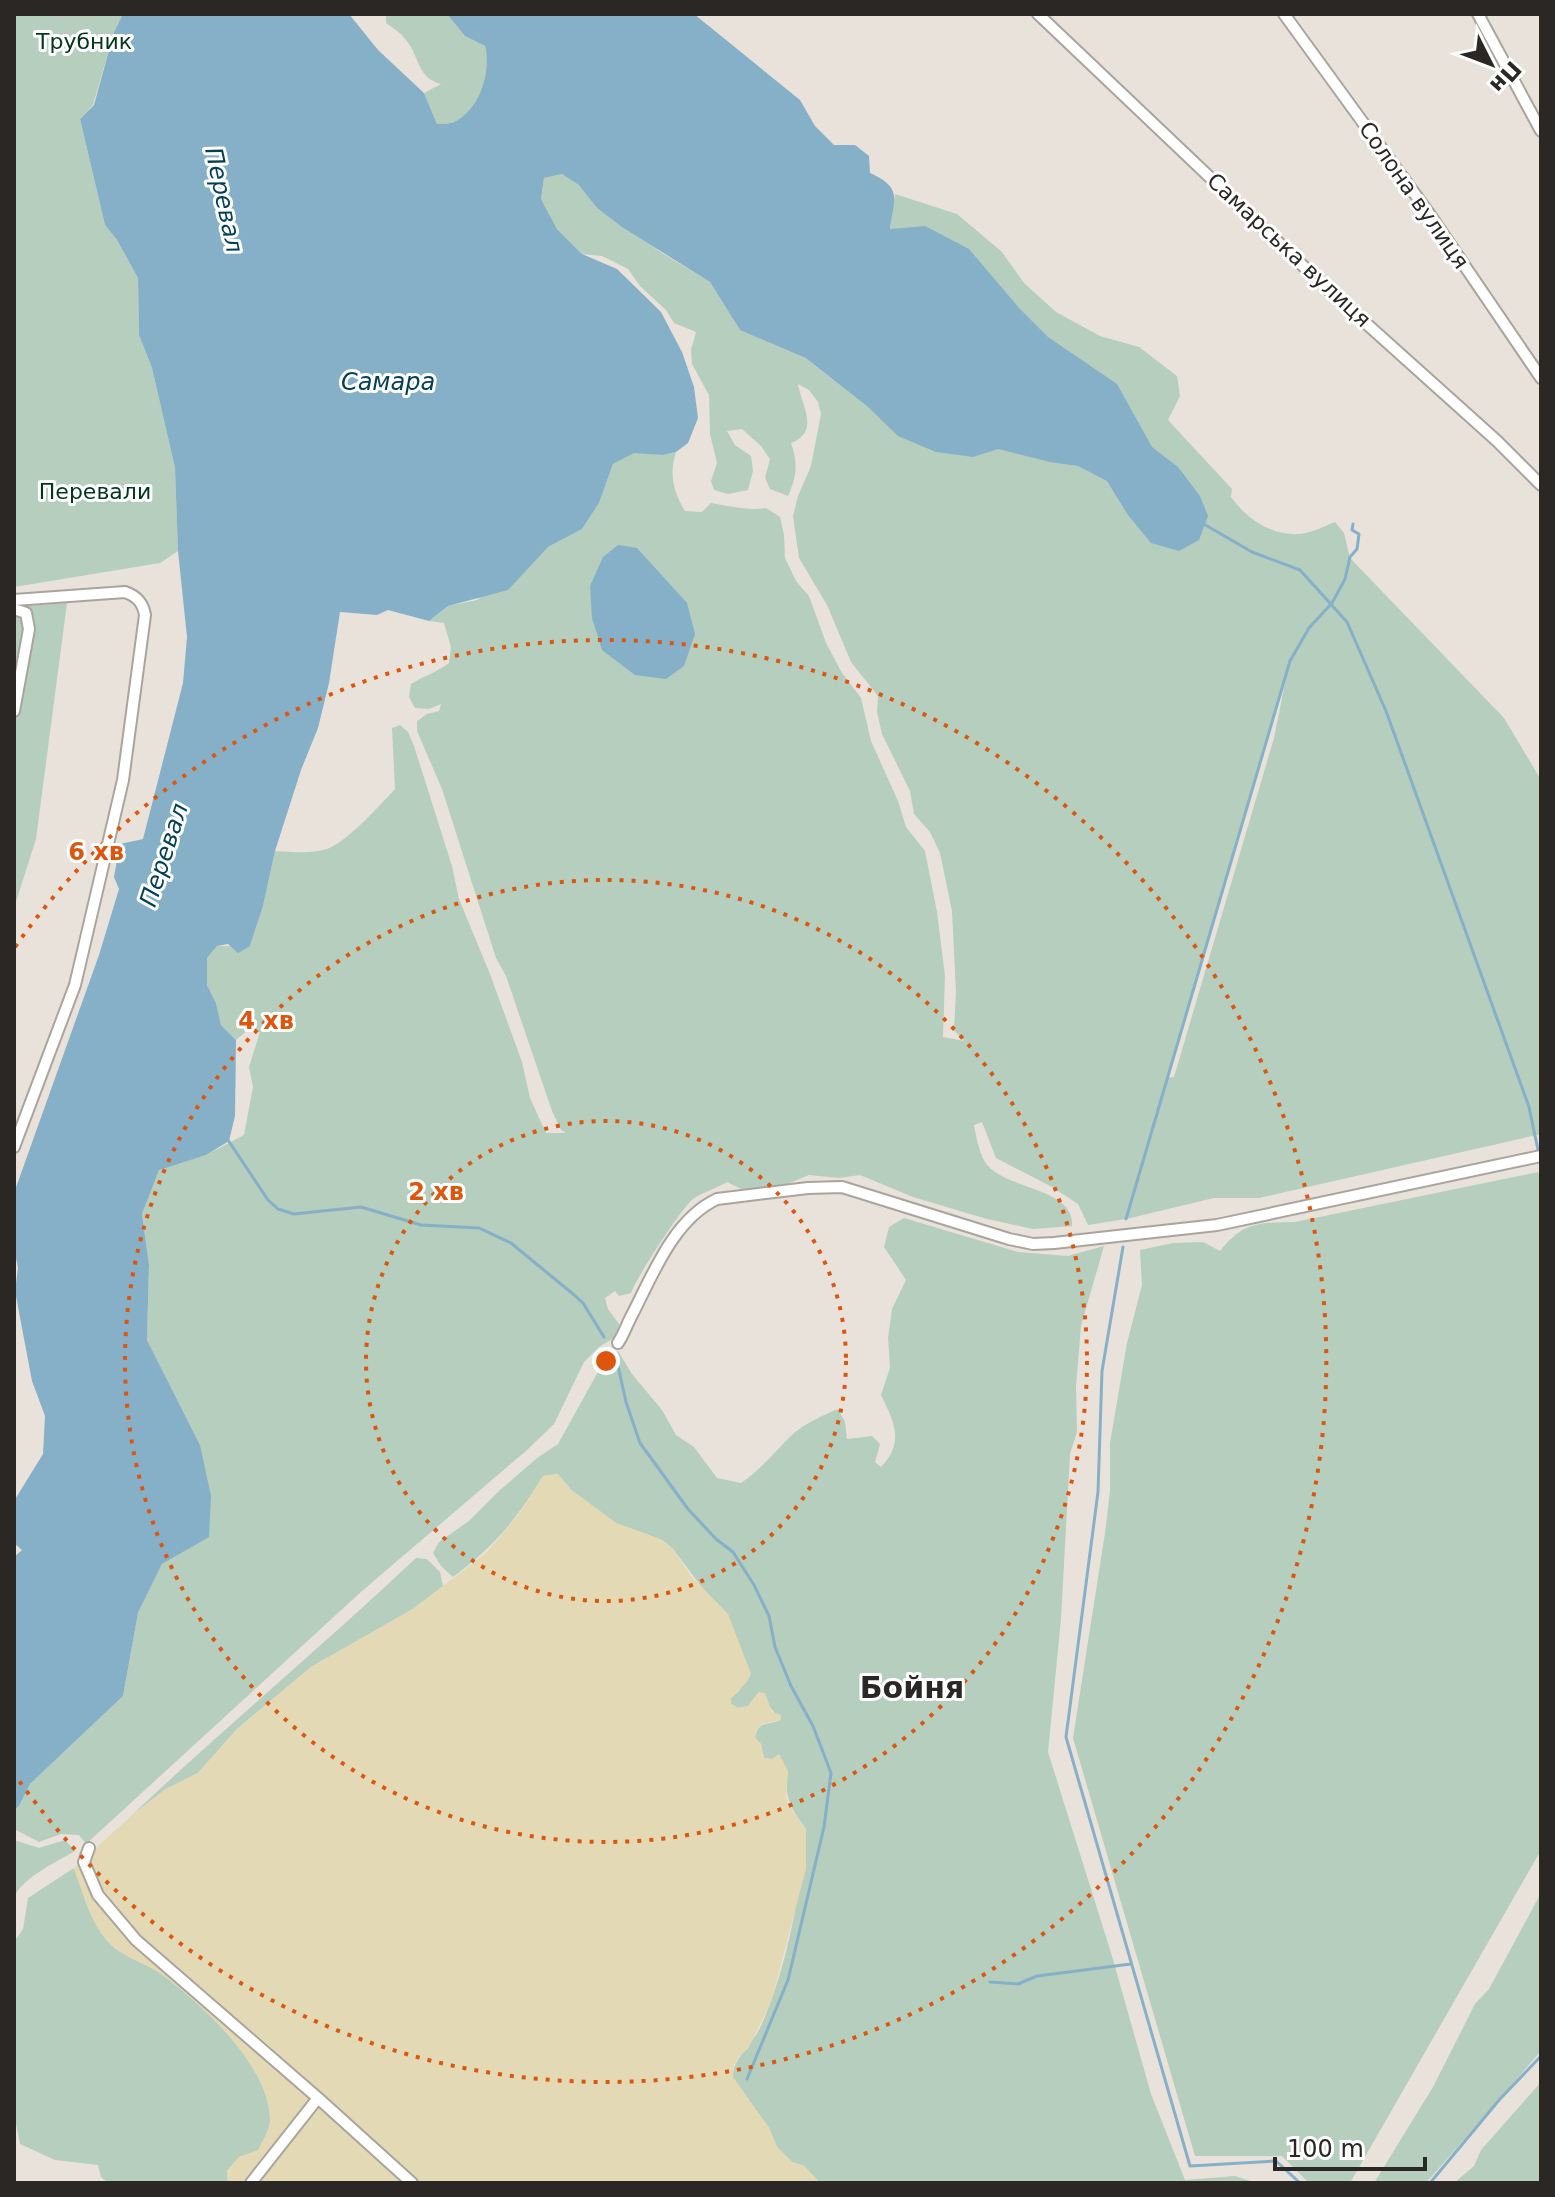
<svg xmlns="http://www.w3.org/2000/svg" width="1555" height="2197" viewBox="0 0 1555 2197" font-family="'DejaVu Sans',sans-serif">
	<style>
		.green { fill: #b5cebd; fill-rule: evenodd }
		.sand { fill: #e3dab5 }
		.water { fill: #85b0c8 }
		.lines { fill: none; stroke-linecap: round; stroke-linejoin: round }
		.stream { stroke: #85b0c8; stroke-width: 3 }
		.minor-casing { stroke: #aaa49e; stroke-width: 14 }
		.minor { stroke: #fff; stroke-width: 10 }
		.ring { fill: none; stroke: #de560d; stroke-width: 4; stroke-dasharray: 4 8 }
		.labels { text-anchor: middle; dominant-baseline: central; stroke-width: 6; stroke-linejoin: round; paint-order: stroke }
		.park-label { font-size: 22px; fill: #02371d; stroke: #fff }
		.street-label { font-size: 22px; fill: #2a2725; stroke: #fff }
		.water-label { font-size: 24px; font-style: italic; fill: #023f58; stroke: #fff }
		.district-label { font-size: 30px; font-weight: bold; fill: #2a2725; stroke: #fff }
		.centre { fill: #de560d; stroke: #fff; stroke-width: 4 }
		.ring-label { font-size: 24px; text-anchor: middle; font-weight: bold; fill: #de560d; stroke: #fff; stroke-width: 6; stroke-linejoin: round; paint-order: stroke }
	</style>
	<rect width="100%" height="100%" fill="#e9e2db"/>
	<!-- green -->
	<path class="green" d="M14 14H123L114 32 93 105 80 119 105 225 117 240 138 278 139 335 152 368 175 468 178 551 160 563 14 587Z
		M386 14H447L465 36 485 46C491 70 481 109 456 121 451 124 443 124 437 124L424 93 441 84C417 78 420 57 406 40 401 33 393 28 386 23Z
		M562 174 580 185 597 208 662 253 710 282 740 330 890 229 895 194 957 214 1002 252 1024 283 1056 312 1100 336 1139 347 1177 376 1180 396 1168 420 1232 489 1231 497C1247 519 1271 536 1300 534 1311 533 1325 526 1335 522L1344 533 1350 558 1504 718 1541 780V1134L1259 1198H1214L1126 1219 1088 1225 1078 1204 1052 1187 996 1158 982 1122 974 1125C976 1136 979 1152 985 1162 1003 1190 1075 1187 1072 1226L1033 1229 987 1219 913 1197 860 1175 839 1178 809 1175 787 1184 743 1190 727 1182C717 1188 703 1192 693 1199 682 1207 635 1280 631 1293L619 1296 615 1291 605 1298 608 1309 619 1324 617 1336 599 1347 584 1362 554 1424 527 1450 362 1591 86 1844 79 1835 61 1834 39 1842 14 1829V1810L19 1806 30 1784 123 1696 138 1613 162 1564 209 1536 200 1445 147 1340 149 1265 142 1214 159 1169 206 1155 244 1135 253 1087 249 1067 260 1032 248 1030 236 1040 221 1025 216 1003 207 985V958L217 946H250L263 906 275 851C292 852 311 854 327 849 346 843 381 804 395 789L392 728 400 725 408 732 414 746 452 866 459 899 490 974 522 1062 530 1098 546 1133H566L561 1130 552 1111 506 976 496 958 442 789 417 731V721L427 714 439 711 441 704 429 709 415 708 409 697 411 684C424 676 437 672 449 663L451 647 444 623 429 621 448 606 477 600 548 547 582 529 599 503 613 464 634 452 663 455 676 452C669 475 673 491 685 511L702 512 711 503C730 506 748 511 766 508L780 517 784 535 785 558 796 581 809 596 826 643 842 673 861 698 871 741 898 801 906 827 925 851 937 912 945 976 943 1037 964 1041 954 1030 956 992 952 911 940 853 930 832 914 814 910 791 882 734 877 712 878 696 851 662 827 605 799 558 793 516 798 496 811 466 821 414 818 402 809 390 798 384C801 405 821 431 791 443 798 464 797 476 788 496L770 489 765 478 770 459 761 446 742 429 727 431 735 445 751 456 753 471 748 490 728 494 714 490 711 481 717 463 710 434 709 395 692 364 691 350 696 332 674 323 666 310 640 286 628 269 602 256 582 254 557 229 541 199 544 178ZM1287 673 1274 738 1174 1077 1168 1078Z
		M67 603 36 839 14 908V607Z
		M1538 1172 1541 1180V1850L1350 2183H1309L1282 2156H1195L1073 1738 1105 1533 1110 1491V1443L1127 1343 1142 1285 1140 1250 1173 1243 1203 1242 1220 1251C1244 1221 1258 1223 1295 1222Z
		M904 1218 1018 1252 1068 1256 1104 1246 1081 1326 1076 1386 1077 1432 1070 1454 1061 1619 1048 1752 1112 1956 1151 2094 1185 2180 1235 2176 1257 2183H820L804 2166 792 2162 777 2147 769 2128 733 2078C732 2058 752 2046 761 2026 787 1968 801 1891 806 1829 791 1809 783 1796 788 1771L772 1759 764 1758 761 1744 755 1738C758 1720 768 1726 780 1720L759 1692 748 1706 738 1708 731 1704V1698L739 1691 748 1666 740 1647 707 1594 673 1549 662 1540 616 1523 571 1490 558 1474 543 1476C515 1521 496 1545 453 1577L441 1566 433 1553 439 1542 469 1521 499 1491 537 1458 558 1444 599 1370 618 1351 632 1374 662 1410 676 1435 694 1447 717 1478 741 1483C762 1469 775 1451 793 1434 807 1422 822 1416 838 1409L845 1422 847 1439 872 1436 880 1444 875 1462 881 1467C905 1442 894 1422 881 1395L890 1368 888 1338 892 1309 906 1280 884 1247 889 1227Z
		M416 1558 427 1559 440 1572 443 1586 413 1609 311 1667 237 1729 198 1773 166 1789 132 1815C225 1727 323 1646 416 1558Z
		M14 1840 39 1848 65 1840 75 1851C58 1861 18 1880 14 1899Z
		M74 1868C84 1895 92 1930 116 1949 131 1960 150 1965 165 1976 204 2006 272 2069 270 2122 269 2131 262 2142 258 2151L239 2157 227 2171 228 2183H108L101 2177 98 2165 55 2160 20 2144 14 2113V1942L23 1929 28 1898Z
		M1541 1893V2051L1426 2183H1374L1433 2087 1475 2004 1489 1989Z
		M1541 2082V2183H1454L1474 2166 1481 2150Z"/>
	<!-- sand -->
	<path class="sand" d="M558 1474 571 1490 616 1523 662 1540 673 1549 691 1576 728 1614 751 1674 746 1683 731 1698V1704L738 1708 748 1706 759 1692 765 1693 772 1712 781 1715V1720L762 1724 756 1730 755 1738 761 1744 764 1758 772 1759 779 1754 788 1771 786 1797 792 1810 806 1829V1869L771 2002 748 2049 739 2056 733 2068V2077L769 2128 777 2147 792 2162 804 2166 820 2183H228L227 2171 239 2157 258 2150C262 2142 269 2131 270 2122 272 2068 204 2007 164 1976 150 1965 131 1960 116 1949 92 1930 84 1895 74 1868L132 1815 166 1789 198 1773 237 1729 311 1667 413 1609 486 1553 519 1514 543 1476Z"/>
	<!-- water -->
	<path class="water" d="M123 14H349L378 50 424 93 437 124C443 124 451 124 456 121 481 108 491 70 485 46L465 36 447 14H694L800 100 815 126 834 145H855L869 156 870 173C903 188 894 198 890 229L925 226 969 249 1019 308 1048 337 1117 384 1152 447 1178 467 1200 496 1208 516 1199 540 1179 551 1151 543 1128 515 1107 481 1078 466 1050 462 998 449 973 457 936 452 898 436 867 406 806 358 740 330 710 282 622 227 597 208 579 185 562 174 544 178 541 199 557 229 582 254 617 269 661 312 682 352 694 387 698 418 688 443 676 452 663 455 634 453 613 464 599 503 582 529 548 547 508 590 448 606 429 621 388 610 377 615 340 612 329 683 318 728 301 770 275 851 263 906 250 946 238 953 228 944 217 946 207 958V985L216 1003 221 1025 236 1040 235 1116 229 1141 206 1155 159 1170 142 1214 149 1265 147 1340 200 1445 211 1496 209 1537 162 1564 138 1613 123 1696 30 1784 19 1806 14 1810V1557L22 1550 14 1543V1501L43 1454 45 1416 32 1381 15 1291 18 1268 14 1248V1193L99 955 119 889 114 877 120 844 143 839 183 683 187 637 178 551 175 468 152 368 139 335 138 278 117 240 105 225 80 119 94 105 114 32Z
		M618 545 637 548 687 603 695 634 684 666 666 679 635 675 602 650 592 618 590 586 603 557Z"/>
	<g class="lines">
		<!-- stream -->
		<path class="stream" d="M1202 523 1252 552 1300 570 1347 622 1386 711 1529 1107 1538 1150
			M228 1140 268 1200 278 1209 294 1214 361 1207 421 1225 479 1228 511 1243 573 1294 583 1303 604 1337
			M1126 1219 1290 661 1309 628 1332 603 1345 579 1350 557 1357 549 1359 534 1352 530 1353 524
			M1123 1247 1102 1371 1098 1492 1066 1737 1190 2166 1276 2161 1300 2183
			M618 1366 626 1402 640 1443 688 1509 716 1539 733 1552 754 1585 769 1616 775 1647 791 1686 813 1726 831 1773 824 1827 788 1980 747 2079
			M990 1982 1018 1984 1037 1976 1131 1964
			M1430 2183 1500 2099 1541 2056"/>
		<defs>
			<path id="minor" d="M1038 14 1320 282 1497 441 1541 485
				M1284 14 1428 212 1541 378
				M1478 14 1541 131
				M14 600 125 592C137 596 143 603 145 615L123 780 75 985 14 1147
				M14 609 26 613 29 629 14 711
				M618 1343C624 1334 627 1324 632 1315 653 1274 674 1219 717 1199L808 1188 842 1187 1009 1239 1033 1244 1054 1243 1217 1225 1541 1156
				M89 1848 84 1862 98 1895 136 1940 318 2098 251 2183
				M318 2098 412 2183"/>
		</defs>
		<!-- minor casing -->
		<use href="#minor" class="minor-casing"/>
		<!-- minor -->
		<use href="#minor" class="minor"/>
	</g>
	<!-- distance rings -->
	<g class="ring">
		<circle cx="606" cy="1361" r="240"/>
		<circle cx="606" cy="1361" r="481"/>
		<path d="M15 947A721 721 0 1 1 15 1775"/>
	</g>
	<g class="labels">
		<!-- park labels -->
		<g class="park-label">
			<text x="84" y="41">Трубник</text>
			<text x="95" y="491">Перевали</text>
		</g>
		<!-- street labels -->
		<g class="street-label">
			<text transform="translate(1414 195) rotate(55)">Солона вулиця</text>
			<text transform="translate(1289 250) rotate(43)">Самарська вулиця</text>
		</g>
		<!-- water labels -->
		<g class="water-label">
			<text transform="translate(224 200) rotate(78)">Перевал</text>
			<text x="388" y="382">Самара</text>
			<text transform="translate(164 855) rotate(-72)">Перевал</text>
		</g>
		<!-- district labels -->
		<g class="district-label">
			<text x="912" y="1687">Бойня</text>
		</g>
	</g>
	<circle cx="606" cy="1361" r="12" class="centre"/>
	<g class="ring-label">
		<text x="96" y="860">6 хв</text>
		<text x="266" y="1029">4 хв</text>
		<text x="436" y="1200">2 хв</text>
	</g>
	<!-- border -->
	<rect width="1555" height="2197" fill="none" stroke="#2a2725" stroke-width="32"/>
	<!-- north arrow -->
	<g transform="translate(1491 64) rotate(132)" stroke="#ffffff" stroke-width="6" paint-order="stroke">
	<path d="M0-6L14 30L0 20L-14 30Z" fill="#2a2725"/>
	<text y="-12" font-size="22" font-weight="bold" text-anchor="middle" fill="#2a2725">Пн</text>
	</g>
	<!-- scale -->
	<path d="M1275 2157v12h150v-12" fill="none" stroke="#2a2725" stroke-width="4"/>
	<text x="1287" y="2157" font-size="24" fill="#2a2725" stroke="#ffffff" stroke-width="6" paint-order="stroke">100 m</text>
</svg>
